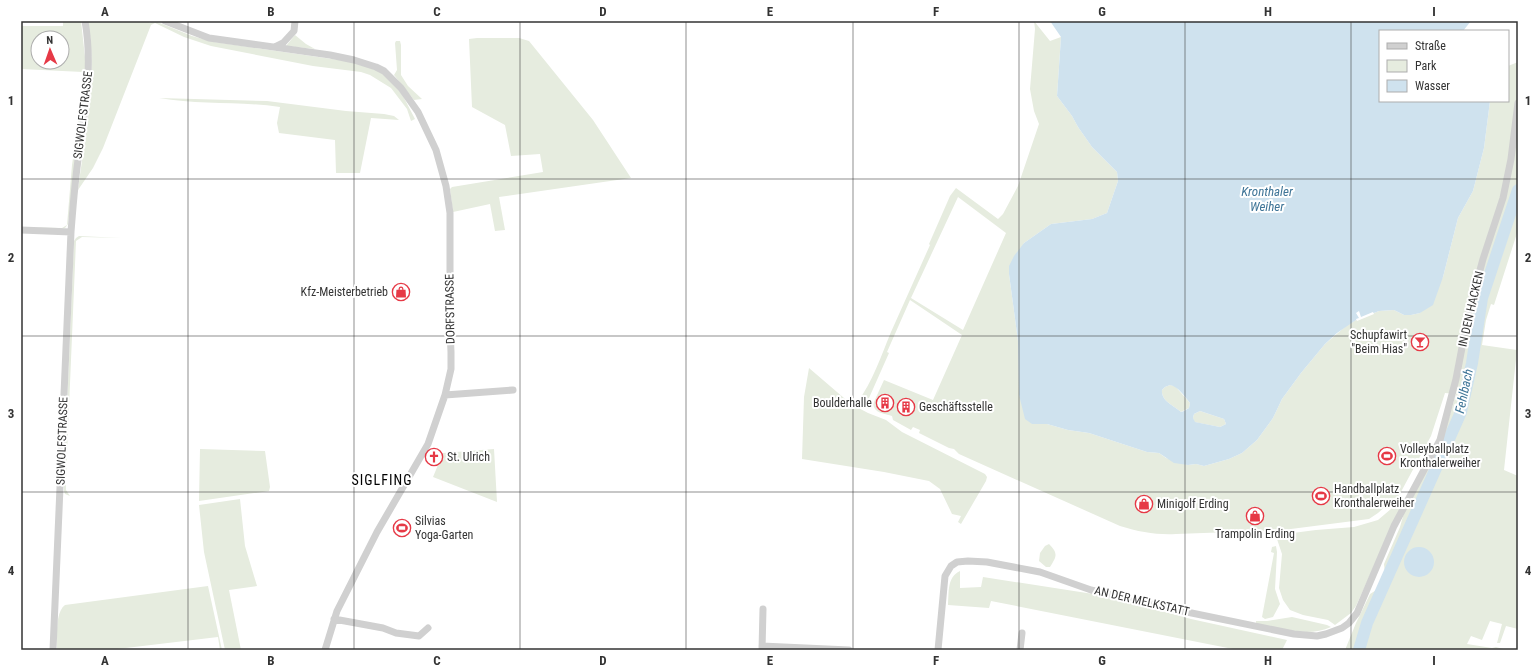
<svg xmlns="http://www.w3.org/2000/svg" width="1539" height="671" viewBox="0 0 1539 671" font-family="'Roboto Condensed',sans-serif">
	<style>
		.green { fill: #e6ecdf; fill-rule: evenodd }
		.water { fill: #cfe2ee; fill-rule: evenodd }
		.pier { fill: #fff }
		.lines { fill: none; stroke-linecap: round; stroke-linejoin: round }
		.river { stroke: #cfe2ee; stroke-width: 12 }
		.minor { stroke: #d0d0d0; stroke-width: 7 }
		.grid { fill: none; stroke: #333; stroke-width: 1; stroke-opacity: 0.55 }
		.labels { text-anchor: middle; dominant-baseline: central; stroke-width: 4; stroke-linejoin: round; paint-order: stroke }
		.street-label { font-size: 12px; fill: #333; stroke: #fff }
		.poi-label { font-size: 12px; fill: #333; stroke: #fff; text-anchor: start }
		.water-label { font-size: 13px; font-style: italic; fill: #3f7597; stroke: #fff }
		.quarter-label { font-size: 14px; letter-spacing: 1px; fill: #000; stroke: #fff }
		.neatline { fill: none; stroke: #333; stroke-width: 1.5 }
		.grid-label { font-size: 13px; text-anchor: middle; font-weight: bold; fill: #333 }
	</style>
	<rect width="100%" height="100%" fill="#fff"/>
	<!-- green -->
	<path class="green" d="M63 21H81L85 57V82L68 224 65 228 61 229 21 227 62 228 67 225 72 165 83 89V72L21 69V26H63ZM38 38H62V62H38Z
		M88 21H148L150 23 152 21H155L192 36 214 42 353 62 381 72 392 81 403 96 415 119 411 121 407 109 391 88 370 75 361 72 313 66 211 46 184 37 155 23 151 25 103 148 93 168 78 190C85 134 98 78 88 21Z
		M1034 21 1050 41 1061 37 1057 96 1072 116 1078 127 1092 147 1117 172 1118 181 1107 213 1092 219 1051 224 1024 243 1009 274 1018 341 1019 395 1032 424H1047L1068 430 1089 433 1147 452 1159 453 1166 458 1188 465 1196 464 1204 466 1229 459 1242 453 1257 440 1273 418 1282 399 1301 373 1325 344 1346 326 1356 320 1379 311 1394 310 1404 315H1411L1420 313 1443 277 1458 218 1473 191 1484 148 1490 101H1508V66L1518 62V230L1494 305 1491 304 1486 320 1482 345 1517 350 1504 470 1518 476V629L1506 626 1500 643H1497L1502 624 1490 621 1482 640 1471 636 1467 644 1492 648 1496 647 1507 650H1345L1356 623 1370 594 1378 589 1385 574 1384 564 1400 527 1406 506 1442 441 1456 394 1445 393 1431 436 1395 503 1388 504 1378 513 1369 519 1283 530 1176 534C1157 535 1139 532 1120 526L959 454 954 449 949 448 919 433 920 430 913 427 911 430 893 420 892 416C884 413 875 414 873 404L884 380 933 400 962 335 910 300 887 352 889 353 865 407 857 403C873 381 881 356 891 332 904 303 917 274 930 245L929 244 950 196 956 188 998 219 1003 214 1018 186 1039 124 1034 111 1030 89 1035 29ZM958 197 1006 233 963 330 911 298Z
		M295 35 306 44 315 49 286 46Z
		M477 38H519L529 41 593 120 631 178 499 197 505 230 495 231 490 204 453 212 450 189 452 187 543 172 540 154 511 156 505 125 472 107 469 39Z
		M396 41H400L401 45V75L408 86 422 99 414 100 394 75 397 70 395 43Z
		M159 98 267 101 346 111 384 114 394 116 399 120 371 118 360 173H336L335 140 279 133 277 123 280 107C240 101 199 105 159 98Z
		M79 236 122 238 82 237 76 241 66 479V490L70 496 65 494 64 491V478L74 241 76 238Z
		M809 368 851 404 868 413 886 420 902 432 985 474 987 477 986 481 961 524 958 522 961 516 952 514 940 489 929 481 884 472 802 459 804 397Z
		M1170 385 1175 386 1190 403 1189 408 1181 412C1173 405 1161 401 1162 390L1165 387Z
		M1200 411 1224 419 1226 424 1220 427 1194 422 1193 418 1194 414Z
		M200 449 265 451 270 487 269 491 199 501Z
		M494 449 497 502 433 477 443 453Z
		M240 499 245 546 257 586 229 590 241 650H225L204 552 199 505Z
		M1398 503H1402V504L1356 606 1351 613 1335 625 1328 620 1303 615 1290 610 1283 600 1279 588 1282 554 1276 536 1277 535 1316 530 1354 527 1378 520Z
		M1049 544C1059 554 1056 557 1050 567H1046L1039 561 1040 553 1045 546Z
		M1276 546 1277 552 1275 589 1280 604 1273 617 1265 619 1262 617 1274 553 1271 552 1272 547Z
		M960 571V588L981 587 983 577 1106 596 1191 619 1287 640 1282 650H1238L991 601 989 608 948 605C949 592 947 577 960 571Z
		M208 586 222 650H220L218 637 109 650H57C57 638 55 612 65 605Z
		M1292 617 1327 625 1331 627C1308 638 1280 628 1256 624V621H1267Z"/>
	<!-- water -->
	<path class="water" d="M1050 21H1471L1463 31H1380V101H1490L1484 148 1473 191 1458 218 1443 277 1433 305 1420 313 1411 315H1404L1394 310 1379 311 1356 320 1337 333 1325 344 1301 373 1282 399 1273 418 1257 440 1242 453 1229 459 1204 466 1196 464 1188 465 1174 463 1159 453 1147 452 1089 433 1068 430 1047 424H1032L1025 419 1019 395 1018 341 1009 274V266L1014 256 1024 243 1051 224 1092 219 1107 213 1118 181 1117 172 1092 147 1078 127 1072 116 1057 96 1061 37ZM1170 385C1179 387 1184 396 1190 403L1189 408 1184 411 1181 412C1173 405 1161 401 1162 390L1165 387ZM1200 411 1224 419 1226 424 1220 427 1195 422 1193 418 1194 414Z
		M1404 562a15 15 0 1 1 30 0a15 15 0 1 1-30 0Z"/>
	<!-- pier -->
	<path class="pier" d="M1359 311 1361 317 1373 312 1374 314 1357 321 1356 319 1359 318 1356 313Z"/>
	<g class="lines">
		<!-- river -->
		<path class="river" d="M1359 650 1367 623 1461 412 1472 363 1482 298 1518 190"/>
		<!-- minor -->
		<path class="minor" d="M165 21 209 38 330 55 354 60 376 67 384 71 401 88 418 112 436 150 446 186 450 213V330L451 352V369L445 395 428 444 377 532 337 611 325 650
			M275 47 283 43 294 31 295 21
			M21 230 71 232
			M445 395 513 390
			M334 619 383 628 396 633 419 636 428 628
			M762 646 849 650
			M53 650 71 232C73 206 75 179 79 153 85 108 93 66 85 21
			M762 650 763 609
			M938 650 945 576 951 566 957 562 968 561 987 562 1040 572 1091 590 1177 610 1294 634 1317 636 1326 634 1342 628 1349 623 1357 613 1394 526 1440 440 1456 379 1469 311 1483 259 1503 198 1511 159 1518 103
			M1020 650 1022 633"/>
	</g>
	<!-- grid -->
	<path class="grid" d="M188 21V650M354 21V650M520 21V650M686 21V650M853 21V650M1019 21V650M1185 21V650M1351 21V650M21 179H1518M21 336H1518M21 492H1518"/>
	<!-- icons -->
	<defs>
		<symbol id="shop-ring" viewBox="-11 -11 22 22"><circle r="9.5" fill="#fff" stroke="#e63946" stroke-width="1.5"/><path d="M-5-2.5h2.3a2.7 3.5 0 0 1 5.4 0H5L5.5 6h-11ZM-1.5-2.5h3a1.5 2.3 0 0 0-3 0Z" fill="#e63946"/></symbol>
		<symbol id="bar-ring" viewBox="-11 -11 22 22"><circle r="9.5" fill="#fff" stroke="#e63946" stroke-width="1.5"/><path d="M-6-5H6L.8 .8V4.5H3.5V6h-7V4.5H-.8V.8Z" fill="#e63946"/></symbol>
		<symbol id="building-ring" viewBox="-11 -11 22 22"><circle r="9.5" fill="#fff" stroke="#e63946" stroke-width="1.5"/><path d="M-4-6H4V6H1V3H-1V6H-4ZM-2.5-4.3h1.7v1.8h-1.7ZM.8-4.3h1.7v1.8H.8ZM-2.5-1h1.7V.8h-1.7ZM.8-1h1.7V.8H.8Z" fill="#e63946"/></symbol>
		<symbol id="stadium-ring" viewBox="-11 -11 22 22"><circle r="9.5" fill="#fff" stroke="#e63946" stroke-width="1.5"/><path d="M0-5a6.5 5 0 1 0 0 10a6.5 5 0 1 0 0-10ZM-3.5-1.8h7v3.6h-7Z" fill="#e63946"/></symbol>
		<symbol id="church-ring" viewBox="-11 -11 22 22"><circle r="9.5" fill="#fff" stroke="#e63946" stroke-width="1.5"/><path d="M-1.2-6h2.4v3.5h3.3v2.4h-3.3V6h-2.4V-.1h-3.3v-2.4h3.3Z" fill="#e63946"/></symbol>
	</defs>
	<g fill-rule="evenodd">
		<use href="#shop-ring" x="391" y="282" width="20" height="20"/>
		<use href="#bar-ring" x="1410" y="332" width="20" height="20"/>
		<use href="#building-ring" x="875" y="393" width="20" height="20"/>
		<use href="#building-ring" x="896" y="397" width="20" height="20"/>
		<use href="#stadium-ring" x="1377" y="446" width="20" height="20"/>
		<use href="#church-ring" x="424" y="447" width="20" height="20"/>
		<use href="#stadium-ring" x="1311" y="486" width="20" height="20"/>
		<use href="#shop-ring" x="1134" y="494" width="20" height="20"/>
		<use href="#shop-ring" x="1245" y="506" width="20" height="20"/>
		<use href="#stadium-ring" x="392" y="518" width="20" height="20"/>
	</g>
	<g class="labels">
		<!-- street labels -->
		<g class="street-label">
			<text transform="translate(83 115) rotate(-83)">SIGWOLFSTRASSE</text>
			<text transform="translate(450 309) rotate(-91)">DORFSTRASSE</text>
			<text transform="translate(1471 309) rotate(-77)">IN DEN HACKEN</text>
			<text transform="translate(62 441) rotate(-88)">SIGWOLFSTRASSE</text>
			<text transform="translate(1142 601) rotate(13)">AN DER MELKSTATT</text>
		</g>
		<!-- poi labels -->
		<g class="poi-label">
			<text x="388" y="292" text-anchor="end">Kfz-Meisterbetrieb</text>
			<text x="1407" y="335" text-anchor="end">Schupfawirt<tspan x="1407" dy="14">"Beim Hias"</tspan></text>
			<text x="872" y="403" text-anchor="end">Boulderhalle</text>
			<text x="919" y="407">Geschäftsstelle</text>
			<text x="1400" y="449">Volleyballplatz<tspan x="1400" dy="14">Kronthalerweiher</tspan></text>
			<text x="447" y="457">St. Ulrich</text>
			<text x="1334" y="489">Handballplatz<tspan x="1334" dy="14">Kronthalerweiher</tspan></text>
			<text x="1157" y="504">Minigolf Erding</text>
			<text x="415" y="521">Silvias<tspan x="415" dy="14">Yoga-Garten</tspan></text>
			<text x="1255" y="534" text-anchor="middle">Trampolin Erding</text>
		</g>
		<!-- water labels -->
		<g class="water-label">
			<text x="1267" y="191">Kronthaler<tspan x="1267" dy="15">Weiher</tspan></text>
			<text transform="translate(1464 391) rotate(-78)">Fehlbach</text>
		</g>
		<!-- quarter labels -->
		<g class="quarter-label">
			<text x="382" y="480">SIGLFING</text>
		</g>
	</g>
	<!-- border -->
	<rect width="1539" height="671" fill="none" stroke="#ffffff" stroke-width="44"/>
	<!-- legend -->
	<rect x="1379" y="30" width="130" height="72" fill="#ffffff" stroke="#adadad"/>
	<rect x="1387" y="43" width="20" height="6" fill="#d0d0d0" stroke="#adadad"/>
	<text x="1415" y="50" font-size="12" fill="#333333">Straße</text>
	<rect x="1387" y="60" width="20" height="12" fill="#e6ecdf" stroke="#adadad"/>
	<text x="1415" y="70" font-size="12" fill="#333333">Park</text>
	<rect x="1387" y="80" width="20" height="12" fill="#cfe2ee" stroke="#adadad"/>
	<text x="1415" y="90" font-size="12" fill="#333333">Wasser</text>
	<!-- north arrow -->
	<g transform="translate(50 50) rotate(358)"><circle r="19" fill="#ffffff" stroke="#adadad"/>
	<path d="M0-3L7 15L0 10L-7 15Z" fill="#e63946"/>
	<text y="-6" font-size="11" font-weight="bold" text-anchor="middle" fill="#333333">N</text>
	</g>
	<rect x="22" y="22" width="1495" height="627" class="neatline"/>
	<g class="grid-label">
		<text x="105" y="16">A</text>
		<text x="271" y="16">B</text>
		<text x="437" y="16">C</text>
		<text x="603" y="16">D</text>
		<text x="770" y="16">E</text>
		<text x="936" y="16">F</text>
		<text x="1102" y="16">G</text>
		<text x="1268" y="16">H</text>
		<text x="1434" y="16">I</text>
		<text x="11" y="105">1</text>
		<text x="1528" y="105">1</text>
		<text x="11" y="262">2</text>
		<text x="1528" y="262">2</text>
		<text x="11" y="418">3</text>
		<text x="1528" y="418">3</text>
		<text x="11" y="575">4</text>
		<text x="1528" y="575">4</text>
		<text x="105" y="665">A</text>
		<text x="271" y="665">B</text>
		<text x="437" y="665">C</text>
		<text x="603" y="665">D</text>
		<text x="770" y="665">E</text>
		<text x="936" y="665">F</text>
		<text x="1102" y="665">G</text>
		<text x="1268" y="665">H</text>
		<text x="1434" y="665">I</text>
	</g>
</svg>
